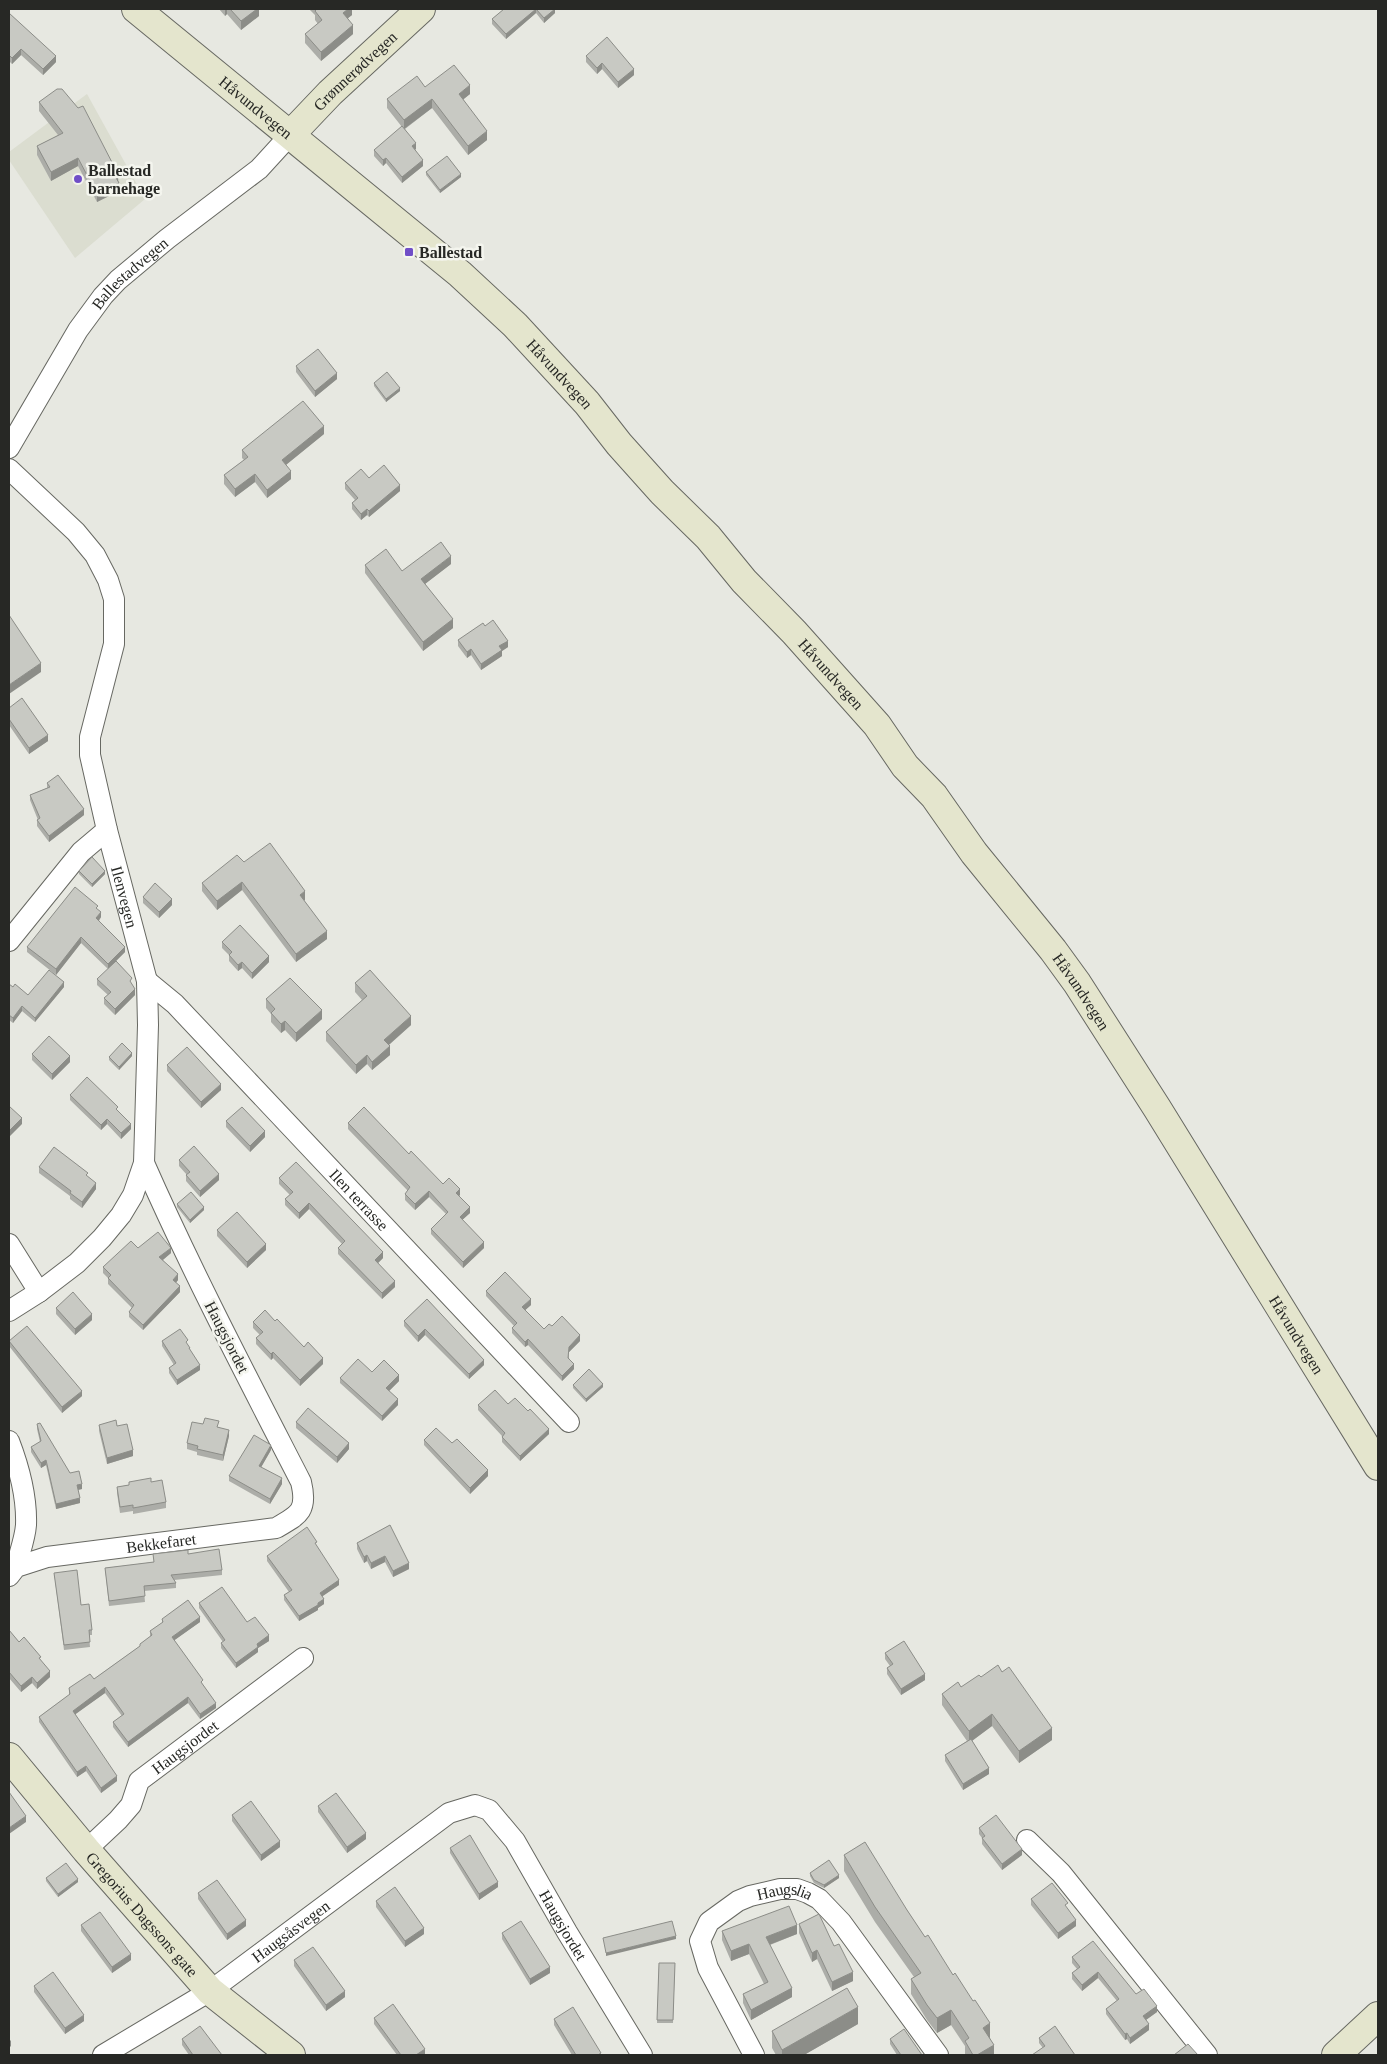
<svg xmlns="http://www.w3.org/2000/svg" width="1387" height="2064" viewBox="0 0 1387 2064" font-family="Georgia,serif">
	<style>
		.built { fill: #dbddd0 }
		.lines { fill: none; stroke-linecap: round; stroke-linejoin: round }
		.street-casing { stroke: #676862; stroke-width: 22 }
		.secondary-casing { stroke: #676862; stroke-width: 30 }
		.street { stroke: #fff; stroke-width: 20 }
		.secondary { stroke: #e4e5cd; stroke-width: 28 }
		.wall { fill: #acada8 }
		.shaded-wall { fill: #8c8d88 }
		.building { fill: #c8c9c3; stroke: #8c8d88 }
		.poi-dot { fill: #704ec7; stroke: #f4f5ee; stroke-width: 2 }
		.labels { text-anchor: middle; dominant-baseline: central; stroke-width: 5; stroke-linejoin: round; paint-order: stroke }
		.street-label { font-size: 16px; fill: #272825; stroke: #f4f5ee }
		.poi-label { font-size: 16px; font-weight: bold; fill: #272825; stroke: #f4f5ee; text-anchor: start }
	</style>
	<rect width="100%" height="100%" fill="#e7e8e1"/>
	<!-- built -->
	<path class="built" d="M87 94 145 199 75 258 9 160V152Z"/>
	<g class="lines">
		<defs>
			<g id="street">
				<path id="s1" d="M9 448 78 330 103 296 118 280 167 239 259 169 291 134"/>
				<path id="s2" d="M9 469 76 532 95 555 108 580 114 599V644L90 737V755L107 830 147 981 148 1025 144 1163 133 1195 121 1215 102 1238 77 1263 39 1292 9 1311"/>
				<path d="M9 941 81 852 107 830"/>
				<path id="s3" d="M147 981 175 1004 569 1422"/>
				<path d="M9 1244 39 1292"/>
				<path d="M9 1441C19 1467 27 1497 26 1525 25 1539 19 1554 16 1567"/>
				<path id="s4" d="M9 1576 16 1567 47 1557 276 1528C299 1515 308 1511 301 1482 247 1377 192 1272 144 1163"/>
				<path d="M1027 1840 1061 1873 1207 2055"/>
				<path id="s5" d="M86 1850 118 1820 131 1805 139 1781 303 1658"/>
				<path id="s6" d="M103 2055 210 1991 449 1813 475 1805 489 1810 515 1841 567 1932 642 2055"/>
				<path id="s7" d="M754 2055 708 1968 700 1941 709 1922 738 1901 750 1896 780 1889H797L808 1893 819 1899 841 1922 938 2055"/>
			</g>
			<g id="secondary">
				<path id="s8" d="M136 9 460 274 515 325 587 403 619 444 662 492 708 537 744 581 794 632 877 725 905 766 934 796 974 853 1053 950 1077 983 1157 1108 1378 1466"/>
				<path id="s9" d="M291 134 330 93 421 9"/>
				<path id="s10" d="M9 1757 86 1850 210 1991 291 2055"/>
				<path d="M1336 2055 1378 2016"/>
			</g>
		</defs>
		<!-- street casing -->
		<use href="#street" class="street-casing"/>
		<!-- secondary casing -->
		<use href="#secondary" class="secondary-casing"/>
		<!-- street -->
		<use href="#street" class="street"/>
		<!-- secondary -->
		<use href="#secondary" class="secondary"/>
	</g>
	<!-- wall -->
	<path class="wall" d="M219 9H259V16L241 30 227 14 225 16Z
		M309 9H352V15L348 18 353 34 321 61 305 43V34L318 24 315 20V15Z
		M504 9H555V13L544 23 536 13 506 39 492 24V19Z
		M9 13 56 62 43 75 21 55 12 64 9 61Z
		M586 56 634 75 618 88 602 69 597 74 586 62Z
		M425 87 470 94 463 99 487 140 468 155 432 108 405 129 416 149H415L423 166 402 183 386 163 383 166 374 156V150L402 127 387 108V99Z
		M39 102 118 174 119 191 97 202 78 166 51 181 37 155V146L58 135 39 111Z
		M426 172 461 177 440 193 426 175Z
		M296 366 337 379 315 397 296 372Z
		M374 383 400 391 386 402 374 386Z
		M324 434 286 465 291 479 267 498 255 482 235 497 224 484V475L244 460 242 458V450Z
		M369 478 400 491 369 517 367 515 361 520 352 509V503L355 500 345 489V483Z
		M451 564 425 584 453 628 423 651 365 573V565L402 571Z
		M485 626 508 647 502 651V656L481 670 471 655 467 658 458 646V640Z
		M9 708 48 741 29 754 9 725Z
		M47 783 84 815 49 842 37 826V820H38L30 800V795L47 788Z
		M244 862 305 900H304L327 939 296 962 242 890 217 910 202 891V883Z
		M79 871 105 874 92 887 79 874Z
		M143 897 172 905 159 918 143 903Z
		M98 910 101 917 99 921 125 952 108 969 81 943 56 975 27 952V947Z
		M222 942 269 962 252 979 242 968 238 971 229 961V955L222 948Z
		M97 979 132 984 135 995 115 1015 104 1004V998L108 995 97 985Z
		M355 983 411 1025 389 1045 390 1055 372 1070 367 1064 356 1074 326 1041V1032L362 1000 355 992Z
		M9 984 13 987 28 995 64 987 35 1022 22 1011 13 1023 9 1020Z
		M266 999 322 1019 296 1042 285 1030 281 1033 271 1022V1014L266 1008Z
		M32 1054 70 1062 52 1080 32 1060Z
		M132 1056 119 1070 109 1060V1057Z
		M167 1065 221 1090 201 1108 167 1071Z
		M70 1095 118 1111 131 1129 121 1139 107 1124 101 1130 70 1100Z
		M226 1121 265 1137 250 1152 226 1127Z
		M348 1123 409 1154 443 1184 460 1195 459 1196 470 1213 462 1220 484 1248 463 1268 431 1234V1229L446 1214 429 1197 415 1210 405 1200V1194L408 1191 348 1129Z
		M179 1160 219 1180 200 1197 186 1181V1175H187L179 1166Z
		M39 1167 88 1177 96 1189 82 1208 70 1199V1196L39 1173Z
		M279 1178 383 1258 378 1263 395 1287 382 1299 338 1254V1248L342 1244 309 1209 299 1219 285 1205V1199L290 1195 279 1184Z
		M177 1204 204 1210 190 1223 177 1207Z
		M217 1230 266 1250 247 1268 217 1236Z
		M138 1248 171 1253 163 1260 178 1280 176 1283 180 1292 143 1330 129 1317V1312L132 1308 108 1284V1278L103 1273V1267Z
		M486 1291 531 1305 525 1310 544 1329 552 1326 580 1341 569 1352V1358L574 1369 562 1381 528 1345 525 1347 512 1333V1328L514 1326 486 1296Z
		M427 1299 484 1365 469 1379 425 1335 418 1342 404 1326V1321Z
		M56 1308 92 1320 75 1335 56 1314Z
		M275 1321 323 1364 300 1386 273 1358 271 1360 256 1344V1338L260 1335 253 1328V1322Z
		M9 1341 82 1396 62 1413 9 1346Z
		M162 1341 188 1345 190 1350 200 1370 177 1385 169 1373V1368L174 1365 162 1346Z
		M372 1372 399 1381 389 1391 398 1405 382 1421 340 1383V1378Z
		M573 1385 603 1387 586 1402 573 1388Z
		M508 1404 528 1411 549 1434 520 1461 502 1442V1436L478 1410V1405Z
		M296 1422 349 1449 337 1463 296 1428Z
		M37 1424 70 1473 82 1489 78 1490 80 1503 56 1509 46 1465 41 1468 31 1452V1447L40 1442 37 1429Z
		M99 1425 117 1426 133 1456 107 1464 99 1431Z
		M219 1427 229 1436 223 1461 197 1455V1452L187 1449V1443Z
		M424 1440 452 1443 488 1476 470 1494 424 1445Z
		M271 1450 261 1467 282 1484 270 1504 229 1481V1476Z
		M129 1482H151L166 1502V1508L133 1514V1511L120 1513 117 1493V1487L129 1485Z
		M390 1525 409 1569 393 1577 385 1562 371 1569 367 1561 364 1563 357 1549V1543Z
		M317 1547 339 1585 322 1596 324 1604 318 1608V1610L299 1621 284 1600V1595L289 1592 267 1561V1556Z
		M153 1554H188L222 1570V1575L174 1580 176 1583V1588L144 1591 145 1602 109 1606 105 1568 154 1562Z
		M54 1573 81 1605 92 1630V1635H89L90 1647 64 1650Z
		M199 1603 247 1622 269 1641 258 1648V1652L236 1668 221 1648V1643L223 1642 199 1608Z
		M162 1619 200 1622 174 1640 203 1685 216 1708 200 1719 188 1703 128 1747 113 1727V1722L122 1716 105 1693 75 1714 117 1781 101 1793 86 1771 77 1777 39 1722V1717L69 1695V1688L94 1679 140 1646V1644L150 1637V1631L162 1623Z
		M9 1630 19 1642 41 1661 50 1677 37 1689 32 1683 21 1692 9 1678Z
		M885 1653 925 1680 901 1695 887 1674V1668L890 1666 885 1659Z
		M981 1677 1052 1740 1019 1763 992 1726 972 1741 989 1774 963 1790 945 1761V1755L967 1741 942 1705V1694L961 1687Z
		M318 1806 366 1839 347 1853 318 1812Z
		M232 1815 280 1847 261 1861 232 1821Z
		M979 1828 1022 1855 1002 1870 982 1844V1838L979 1834Z
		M450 1848 498 1887 479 1900 450 1853Z
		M844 1855 907 1910 990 2038 994 2055H965V2046L951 2025 937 2033 927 2020 911 1994V1979L914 1977 875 1922 844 1871Z
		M810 1873 839 1878 824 1888 814 1883 810 1876Z
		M46 1878 78 1882 58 1897 46 1881Z
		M198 1893 246 1926 227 1940 198 1899Z
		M1031 1899 1068 1909 1076 1926 1058 1939 1031 1905Z
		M376 1901 424 1934 405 1947 376 1907Z
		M799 1924 853 1981 832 1991 817 1959 812 1962 799 1933Z
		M81 1925 131 1960 112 1973 81 1931Z
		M722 1931 797 1934 770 1945 792 1997 751 2020 743 2003V1994L764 1984 749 1954 731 1961 722 1940Z
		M502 1933 550 1973 530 1985 502 1939Z
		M1072 1957 1136 1994 1157 2012 1146 2020 1149 2030 1130 2044 1127 2039 1125 2040 1106 2014V2009L1117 2001 1098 1978 1082 1991 1072 1979V1973L1077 1969 1072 1963Z
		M294 1960 345 1997 326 2011 294 1966Z
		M659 1963H675L673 2023H657Z
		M34 1986 84 2021 65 2034 34 1992Z
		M374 2018 425 2055H397L374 2024Z
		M554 2019 601 2055H572L554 2025Z
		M858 2024 804 2055H776L772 2048V2031Z
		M1039 2038 1075 2055 1043 2048 1039 2043Z
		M182 2039 222 2055H189L182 2045Z
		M890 2039 922 2055H897L890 2044Z"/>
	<!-- shaded-wall -->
	<path class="shaded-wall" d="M225 9H227V14L225 16Z
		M257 9H259V16L241 30V21Z
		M348 9H352V15L343 22V13Z
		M536 9V13L506 39V34Z
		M555 9V13L544 23V18Z
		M353 25V34L321 61V52Z
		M21 49V55L12 64V58Z
		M56 56V62L43 75V69Z
		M602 63V69L597 74V68Z
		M634 69V75L618 88V82Z
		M470 85V94L459 103V94Z
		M432 99V108L404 129V120Z
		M487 131V140L468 155V146Z
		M416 143V149L412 152V146Z
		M78 158V166L51 181V172Z
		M386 158V163L383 166V160Z
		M423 160V166L402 183V177Z
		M118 174V183L115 176Z
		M461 174V177L440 193V190Z
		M119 183V191L97 202V194Z
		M337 373V379L315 397V391Z
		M400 388V391L386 402V399Z
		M324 426V434L282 468V460Z
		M291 471V479L267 498V490Z
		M255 474V482L235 497V489Z
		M400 485V491L369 517V511Z
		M367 509V515L361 520V514Z
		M451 556V564L421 587V579Z
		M453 619V628L423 651V642Z
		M508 641V647L502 651V656L481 670V664L499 646Z
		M471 649V655L467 658V652Z
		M41 663V672L9 694V685Z
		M48 735V741L29 754V748Z
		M84 809V815L49 842V836Z
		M105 871V874L92 887V884Z
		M242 882V890L217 910V901Z
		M305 891V900L300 903V895Z
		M172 899V905L159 918V912Z
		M101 912V917L96 924V918Z
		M327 931V939L296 962V954Z
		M81 937V943L56 975V969Z
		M125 947V952L108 969V964Z
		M269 956V962L252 979V973Z
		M242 962V968L238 971V965Z
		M64 982V987L35 1022V1018Z
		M135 989V995L115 1015V1009Z
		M22 1006V1011L13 1023V1018Z
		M322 1010V1019L296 1042V1033Z
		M411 1016V1025L384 1049V1040Z
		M285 1021V1030L281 1033V1024Z
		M390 1046V1055L372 1070V1062Z
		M132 1053V1056L119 1070V1067Z
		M367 1055V1064L356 1074V1065Z
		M70 1056V1062L52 1080V1074Z
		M221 1084V1090L201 1108V1102Z
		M22 1118V1124L9 1137V1131Z
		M107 1119V1124L101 1130V1125Z
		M131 1124V1129L121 1139V1133Z
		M265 1131V1137L250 1152V1146Z
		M219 1174V1180L200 1197V1191Z
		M96 1183V1189L82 1208V1202Z
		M460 1189V1195L456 1199V1193Z
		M429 1191V1197L415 1210V1204Z
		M309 1203V1209L299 1219V1213Z
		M204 1207V1210L190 1223V1220Z
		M470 1207V1213L460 1222V1217Z
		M484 1242V1248L463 1268V1262Z
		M266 1244V1250L247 1268V1262Z
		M171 1248V1253L159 1263V1257Z
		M383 1252V1258L375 1266V1260Z
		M178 1274V1280L173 1286V1280Z
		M395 1281V1287L382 1299V1293Z
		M180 1286V1292L143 1330V1325Z
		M531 1299V1305L522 1313V1307Z
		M92 1314V1320L75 1335V1329Z
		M425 1329V1335L418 1342V1336Z
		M580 1335V1341L569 1352V1347Z
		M528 1339V1345L525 1347V1342Z
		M273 1352V1358L271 1360V1354Z
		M323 1358V1364L300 1386V1380Z
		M484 1360V1365L469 1379V1374Z
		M574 1364V1369L562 1381V1376Z
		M200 1365V1370L177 1385V1380Z
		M399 1375V1381L386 1394V1388Z
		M603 1384V1387L586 1402V1399Z
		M82 1391V1396L62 1413V1407Z
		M398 1399V1405L382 1421V1416Z
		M549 1429V1434L520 1461V1456Z
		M229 1430V1436L223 1461V1455Z
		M349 1443V1449L337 1463V1457Z
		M271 1445V1450L259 1471V1466Z
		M133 1450V1456L107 1464V1458Z
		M46 1460V1465L41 1468V1463Z
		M488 1470V1476L470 1494V1488Z
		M282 1478V1484L270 1504V1499Z
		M82 1484V1489L77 1490V1485Z
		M80 1498V1503L56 1509V1504Z
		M367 1555V1561L364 1563V1557Z
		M385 1556V1562L371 1569V1563Z
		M409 1563V1569L393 1577V1571Z
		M339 1580V1585L320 1598V1593Z
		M324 1599V1604L318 1608V1610L299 1621V1616Z
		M200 1617V1622L172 1642V1637Z
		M269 1635V1641L258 1648V1652L236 1668V1663L257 1644Z
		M50 1671V1677L37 1689V1683Z
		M925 1674V1680L901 1695V1689Z
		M32 1677V1683L21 1692V1686Z
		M105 1687V1693L73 1716V1711Z
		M188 1697V1703L128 1747V1742Z
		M216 1703V1708L200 1719V1714Z
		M992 1714V1726L969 1743V1731Z
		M1052 1728V1740L1019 1763V1751Z
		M86 1766V1771L77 1777V1772Z
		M989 1768V1774L963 1790V1784Z
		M117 1776V1781L101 1793V1788Z
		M26 1816V1822L9 1834V1828Z
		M366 1833V1839L347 1853V1847Z
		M280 1841V1847L261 1861V1855Z
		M1022 1849V1855L1002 1870V1864Z
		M839 1875V1878L824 1888V1885Z
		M78 1879V1882L58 1897V1894Z
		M498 1882V1887L479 1900V1894Z
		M246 1920V1926L227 1940V1934Z
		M1076 1920V1926L1058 1939V1933Z
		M797 1925V1934L766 1946V1937Z
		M424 1928V1934L405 1947V1941Z
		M676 1936V1939L606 1956V1953Z
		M749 1944V1954L731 1961V1951Z
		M817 1950V1959L812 1962V1953Z
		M131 1954V1960L112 1973V1967Z
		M550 1967V1973L530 1985V1979Z
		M853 1972V1981L832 1991V1982Z
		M1098 1972V1978L1082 1991V1985Z
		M792 1988V1997L751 2020V2010Z
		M345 1991V1997L326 2011V2005Z
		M1157 2006V2012L1143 2022V2016Z
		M858 2007V2024L804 2055H782V2050Z
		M951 2010V2025L937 2033V2018Z
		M84 2015V2021L65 2034V2028Z
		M990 2023V2038L983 2043V2028Z
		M1149 2024V2030L1130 2044V2038Z
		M1127 2033V2039L1125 2040V2034Z
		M11 2040V2046L9 2048V2042Z
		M994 2045V2055H977Z
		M425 2049V2055H416Z"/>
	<!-- building -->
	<path class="building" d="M230 9H257L241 21Z
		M317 9H348L343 13 353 25 321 52 305 34 322 20 315 11Z
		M504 9H536L506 34 492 19Z
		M536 9H555L544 18Z
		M9 13 56 56 43 69 21 49 12 58 9 55Z
		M607 37 634 69 618 82 602 63 597 68 586 56Z
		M454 65 470 85 459 94 487 131 468 146 432 99 404 120 387 99 417 76 425 87Z
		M57 89H62L78 108 83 106 118 174 115 176 119 183 97 194 78 158 51 172 37 146 63 133 39 102Z
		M402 126 416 143 412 146 423 160 402 177 386 158 383 160 374 150Z
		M447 156 461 174 440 190 426 172Z
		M318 349 337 373 315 391 296 366Z
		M387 372 400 388 386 399 374 383Z
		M303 401 324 426 282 460 291 471 267 490 255 474 235 489 224 475 248 457 242 450Z
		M384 465 400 485 369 511 367 509 361 514 352 503 358 498 345 483 361 469 369 478Z
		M441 542 451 556 421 579 453 619 423 642 365 565 386 549 402 571Z
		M9 615 41 663 9 685Z
		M493 620 508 641 499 646 502 650 481 664 471 649 467 652 458 640 483 623 485 626Z
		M22 698 48 735 29 748 9 719V708Z
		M58 775 84 809 49 836 37 820 40 818 30 795 50 787 47 783Z
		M270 843 305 891 300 895 327 931 296 954 242 882 217 901 202 883 237 855 244 862Z
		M92 857 105 871 92 884 79 871Z
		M155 883 172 899 159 912 143 897Z
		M75 887 98 906 96 908 101 912 96 918 125 947 108 964 81 937 56 969 27 947Z
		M240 925 269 956 252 973 242 962 238 965 229 955 232 952 222 942Z
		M116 961 132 978 130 981 135 989 115 1009 104 998 111 992 97 979Z
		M49 970 64 982 35 1018 22 1006 13 1018 9 1015V984L13 987 15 984 28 995Z
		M370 970 411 1016 384 1040 390 1046 372 1062 367 1055 356 1065 326 1032 367 996 355 983Z
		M290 978 322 1010 296 1033 285 1021 281 1024 271 1013 275 1009 266 999Z
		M49 1036 70 1056 52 1074 32 1054Z
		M122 1043 132 1053 119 1067 109 1057Z
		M187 1047 221 1084 201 1102 167 1065Z
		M87 1077 118 1107 116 1109 131 1124 121 1133 107 1119 101 1125 70 1095Z
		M9 1106 22 1118 9 1131Z
		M242 1107 265 1131 250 1146 226 1121Z
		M364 1107 409 1154 411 1151 443 1184 449 1178 460 1189 456 1193 470 1207 460 1217 484 1242 463 1262 431 1229 448 1212 429 1191 415 1204 405 1194 410 1187 348 1123Z
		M194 1146 219 1174 200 1191 186 1175 190 1172 179 1160Z
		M54 1147 88 1173 86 1175 96 1183 82 1202 70 1193 71 1191 39 1167Z
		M296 1162 383 1252 375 1260 395 1281 382 1293 338 1248 345 1241 309 1203 299 1213 285 1199 293 1192 279 1178Z
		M191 1192 204 1207 190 1220 177 1204Z
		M237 1212 266 1244 247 1262 217 1230Z
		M158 1232 171 1248 159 1257 178 1274 173 1280 180 1286 143 1325 129 1312 134 1305 108 1278 111 1275 103 1267 131 1241 138 1248Z
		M505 1272 531 1299 522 1307 544 1329 549 1324 552 1326 562 1316 580 1335 569 1347 568 1358 574 1364 562 1376 528 1339 525 1342 512 1328 517 1323 486 1291Z
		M73 1292 92 1314 75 1329 56 1308Z
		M427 1299 484 1360 469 1374 425 1329 418 1336 404 1321Z
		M265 1310 275 1321 277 1319 304 1347 308 1342 323 1358 300 1380 273 1352 271 1354 256 1338 263 1332 253 1322Z
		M27 1326 82 1391 62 1407 9 1341Z
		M180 1329 188 1340 186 1342 190 1348H189L200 1365 177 1380 169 1368 176 1363 162 1341Z
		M358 1359 372 1372 384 1360 399 1375 386 1388 398 1399 382 1416 340 1378Z
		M589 1369 603 1384 586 1399 573 1385Z
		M495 1390 508 1404 515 1398 528 1411 530 1409 549 1429 520 1456 502 1437 505 1433 478 1405Z
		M308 1408 349 1443 337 1457 296 1422Z
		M205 1418 219 1421 217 1427 229 1430 223 1455 197 1449 198 1446 187 1443 192 1422 203 1424Z
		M116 1420 117 1426 127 1424 133 1450 107 1458 99 1425Z
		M40 1423 70 1473 79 1471 82 1484 77 1485 80 1498 56 1504 46 1460 41 1463 31 1447 41 1441 37 1424Z
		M436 1428 452 1443 457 1439 488 1470 470 1488 424 1440Z
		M254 1435 271 1445 259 1466 282 1478 270 1499 229 1476Z
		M151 1478V1482L162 1480 166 1502 133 1508V1505L120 1507 117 1487 129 1485V1482Z
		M390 1525 409 1563 393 1571 385 1556 371 1563 367 1555 364 1557 357 1543Z
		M307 1527 317 1542 315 1543 339 1580 320 1593 324 1599 318 1603V1605L299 1616 284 1595 292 1590 267 1556Z
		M219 1549 222 1570 171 1575 176 1583 144 1586 145 1596 109 1601 105 1568 154 1562 153 1554 188 1550V1554Z
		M77 1570 81 1605 89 1604 92 1630H89L90 1642 64 1645 54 1573Z
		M222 1587 247 1622 255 1617 269 1635 257 1644 258 1647 236 1663 221 1643 225 1640 199 1603Z
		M188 1600 200 1617 172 1637 203 1680 201 1682 216 1703 200 1714 188 1697 128 1742 113 1722 124 1714 105 1687 73 1711 117 1776 101 1788 86 1766 77 1772 39 1717 70 1694 69 1688 90 1674 94 1679 140 1646V1644L152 1635 150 1631 163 1622 162 1619Z
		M9 1630 19 1642 24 1637 41 1657 39 1658 50 1671 37 1683 32 1677 21 1686 9 1672V1662L10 1661 9 1660Z
		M904 1641 925 1674 901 1689 887 1668 893 1664 885 1653Z
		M998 1665 1002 1672 1009 1667 1052 1728 1019 1751 992 1714 969 1731 942 1694 958 1682 961 1687 979 1675 981 1677Z
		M971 1739 989 1768 963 1784 945 1755Z
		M9 1792 26 1816 9 1828Z
		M336 1793 366 1833 347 1847 318 1806Z
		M251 1801 280 1841 261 1855 232 1815Z
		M996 1815 1022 1849 1002 1864 982 1838 985 1836 979 1828Z
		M470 1835 498 1882 479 1894 450 1848Z
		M865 1842 907 1910 925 1937 928 1935 953 1975 955 1973 973 2001 975 2000 990 2023 983 2028 994 2045 977 2055H973L965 2041 969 2038 951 2010 937 2018 927 2005 911 1979 921 1973 875 1907 844 1855Z
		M829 1860 839 1875 824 1885 814 1880 810 1873Z
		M66 1863 78 1879 58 1894 46 1878Z
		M217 1880 246 1920 227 1934 198 1893Z
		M1052 1883 1068 1903 1065 1905 1076 1920 1058 1933 1031 1899Z
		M395 1887 424 1928 405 1941 376 1901Z
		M789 1906 797 1925 766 1937 792 1988 751 2010 743 1994 768 1982 749 1944 731 1951 722 1931Z
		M100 1912 131 1954 112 1967 81 1925Z
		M819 1914 834 1946 839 1944 853 1972 832 1982 817 1950 812 1953 799 1924Z
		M521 1921 550 1967 530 1979 502 1933Z
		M672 1921 676 1936 606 1953 603 1938Z
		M1093 1941 1136 1994 1144 1989 1157 2006 1143 2016 1149 2024 1130 2038 1127 2033 1125 2034 1106 2009 1119 1999 1098 1972 1082 1985 1072 1973 1080 1967 1072 1957Z
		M313 1947 345 1991 326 2005 294 1960Z
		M659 1963H675L673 2020H657Z
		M53 1972 84 2015 65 2028 34 1986Z
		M847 1988 858 2007 782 2050 772 2031Z
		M393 2004 425 2049 416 2055H401L374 2018Z
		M573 2007 601 2053 598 2055H576L554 2019Z
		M200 2026 222 2055H193L182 2039Z
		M1055 2026 1075 2055H1032L1045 2046 1039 2038Z
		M904 2029 922 2055H901L890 2039Z
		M1188 2044 1198 2055H1174Z"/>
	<!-- markers -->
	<g class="poi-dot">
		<circle cx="78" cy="179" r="5"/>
		<rect x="404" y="247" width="10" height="10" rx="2.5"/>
	</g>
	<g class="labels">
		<!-- street labels -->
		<g class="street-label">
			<text stroke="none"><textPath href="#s9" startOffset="90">Grønnerødvegen</textPath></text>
			<text stroke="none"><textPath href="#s8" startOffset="155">Håvundvegen</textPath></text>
			<text stroke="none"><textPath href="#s1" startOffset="214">Ballestadvegen</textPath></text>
			<text stroke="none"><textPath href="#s8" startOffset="560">Håvundvegen</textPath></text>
			<text stroke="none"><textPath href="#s8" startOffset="965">Håvundvegen</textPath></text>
			<text stroke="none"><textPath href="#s2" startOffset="475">Ilenvegen</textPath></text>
			<text stroke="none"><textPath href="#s8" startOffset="1370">Håvundvegen</textPath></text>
			<text stroke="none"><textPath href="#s3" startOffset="305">Ilen terrasse</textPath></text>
			<text stroke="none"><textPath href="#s8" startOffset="1775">Håvundvegen</textPath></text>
			<text transform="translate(227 1337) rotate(63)">Haugsjordet</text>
			<text stroke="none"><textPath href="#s4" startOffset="159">Bekkefaret</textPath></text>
			<text stroke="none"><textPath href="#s5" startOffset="146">Haugsjordet</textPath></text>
			<text stroke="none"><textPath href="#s7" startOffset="232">Haugslia</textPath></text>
			<text stroke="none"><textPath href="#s10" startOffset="206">Gregorius Dagssons gate</textPath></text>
			<text stroke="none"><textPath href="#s6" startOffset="602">Haugsjordet</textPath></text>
			<text stroke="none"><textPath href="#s6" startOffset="225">Haugsåsvegen</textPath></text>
		</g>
		<!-- poi labels -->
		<g class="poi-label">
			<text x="88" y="170">Ballestad<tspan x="88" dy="18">barnehage</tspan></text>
			<text x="419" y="252">Ballestad</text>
		</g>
	</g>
	<!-- border -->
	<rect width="1387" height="2064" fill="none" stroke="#272825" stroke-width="20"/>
</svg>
